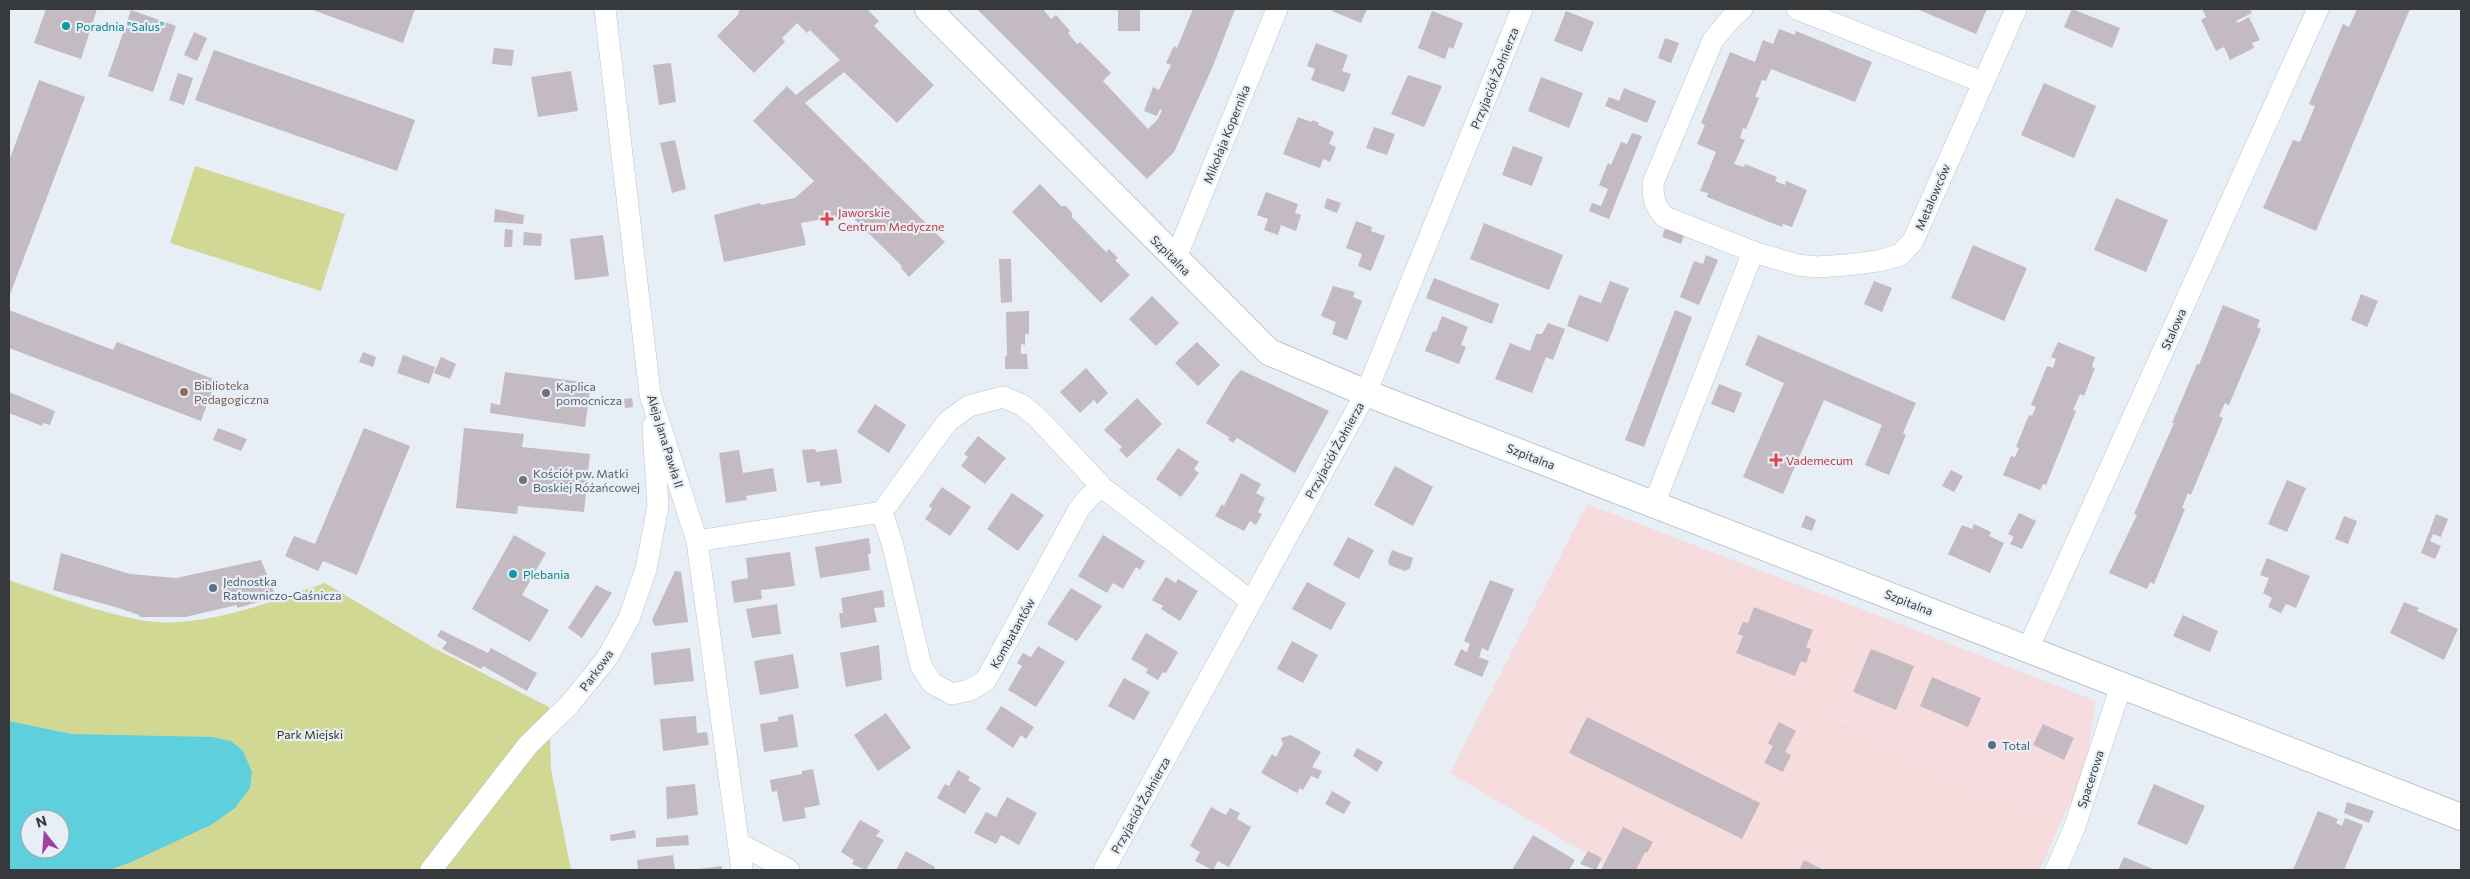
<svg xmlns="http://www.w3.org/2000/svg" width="2470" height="879" viewBox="0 0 2470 879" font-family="Commissioner,sans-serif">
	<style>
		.commercial { fill: #f6dcdf }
		.industrial { fill: #f7dcde }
		.green { fill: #d1d894; fill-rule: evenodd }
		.water { fill: #5ecfdd; fill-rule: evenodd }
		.building { fill: #c4bac1 }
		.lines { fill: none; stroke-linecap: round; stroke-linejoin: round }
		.minor-casing { stroke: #bec5cd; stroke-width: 22 }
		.tertiary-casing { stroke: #bec5cd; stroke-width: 28 }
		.minor { stroke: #fff; stroke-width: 21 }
		.tertiary { stroke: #fff; stroke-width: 26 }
		.culture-dot { fill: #0f9aa8; stroke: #e7eef6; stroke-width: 2 }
		.health-dot { fill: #e0444e; stroke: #e7eef6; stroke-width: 2 }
		.education-dot { fill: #8d6e63; stroke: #e7eef6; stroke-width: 2 }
		.worship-dot { fill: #6b7280; stroke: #e7eef6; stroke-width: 2 }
		.service-dot { fill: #5c6f8a; stroke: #e7eef6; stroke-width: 2 }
		.labels { text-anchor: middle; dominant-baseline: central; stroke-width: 4.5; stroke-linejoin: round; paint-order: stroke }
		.culture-label { font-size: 12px; fill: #0d838f; stroke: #e7eef6; text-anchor: start }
		.street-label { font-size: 12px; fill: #373a3d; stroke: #e7eef6 }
		.health-label { font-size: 12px; fill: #be3a42; stroke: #e7eef6; text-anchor: start }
		.education-label { font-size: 12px; fill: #785e54; stroke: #e7eef6; text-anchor: start }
		.worship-label { font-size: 12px; fill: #5b616d; stroke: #e7eef6; text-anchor: start }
		.service-label { font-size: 12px; fill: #4e5e75; stroke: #e7eef6; text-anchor: start }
		.park-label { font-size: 12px; fill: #313310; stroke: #e7eef6 }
	</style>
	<rect width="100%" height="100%" fill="#e7eef6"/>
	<!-- commercial -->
	<path class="commercial" d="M1882 617 2096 701 2085 771 2061 822 1838 718Z"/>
	<!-- industrial -->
	<path class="industrial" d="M1587 504 1882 617 1838 719 2061 822 2040 870H1601L1604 864 1450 773Z"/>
	<!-- green -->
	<path class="green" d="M195 166 345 214 321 291 170 243Z
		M9 580C50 594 97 612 140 620 198 631 271 602 325 583L434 648 549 707 551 769 571 870H9ZM30 819H60V849H30Z"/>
	<!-- water -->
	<path class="water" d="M9 721 71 734 212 737 231 741 243 751 252 772 250 788 235 808 211 825 129 863 109 870H9ZM30 819H60V849H30Z"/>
	<!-- building -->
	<path class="building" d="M46 9H97L81 59 34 43Z
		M310 9H415L403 43Z
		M741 9H867L879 21 874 26 934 85 897 123 844 72 805 103 945 242 909 277 901 268 902 266 844 209 836 217 801 223 806 245 724 262 714 215 760 203 761 205 795 198 814 181 753 121 787 86 796 95 840 60 810 30 807 33 797 23 782 38 785 42 754 73 717 36 739 14 738 12Z
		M977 9H1043L1051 19 1056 15 1070 31 1068 33 1077 44 1080 42 1111 73 1103 81 1148 129 1158 119 1162 110 1160 109 1157 116 1144 111 1153 87 1159 90 1171 65 1166 63 1174 46 1177 48 1193 9H1235L1213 66 1174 152 1147 179Z
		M1118 9H1140V31H1118Z
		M1333 9H1367L1361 23 1332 11Z
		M1917 9H1987L1976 34Z
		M2072 9 2120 28 2112 48 2064 27Z
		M2202 9H2250L2252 13 2236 21 2238 23 2249 17 2260 40 2252 43 2254 48 2230 60 2224 47 2216 51 2201 20 2206 17Z
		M2357 9H2410L2316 231 2263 208 2293 140 2300 142 2315 106 2309 104 2343 24 2349 27Z
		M131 10 176 26 153 92 108 76Z
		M1432 11 1463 23 1453 49 1449 47 1445 59 1418 48Z
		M1566 11 1594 22 1582 52 1554 41Z
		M1779 29 1795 35 1796 31 1872 62 1855 102 1771 69 1766 81 1762 80 1755 97 1759 98 1746 129 1743 128 1740 138 1745 140 1734 164 1744 167 1745 164 1777 177 1775 181 1785 185 1786 181 1807 190 1792 227 1783 224 1782 227 1707 197 1708 193 1700 191 1716 152 1697 144 1705 125 1701 123 1730 52 1755 62 1763 40 1773 44Z
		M194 32 207 38 197 61 184 55Z
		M1665 38 1679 43 1671 63 1658 58Z
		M1316 43 1348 55 1342 71 1351 74 1344 92 1311 80 1315 69 1307 66Z
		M494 48 514 50 512 66 492 64Z
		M214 50 415 120 397 171 195 100Z
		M671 63 676 102 659 105 653 65Z
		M571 71 578 111 538 117 531 77Z
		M178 73 193 78 184 105 169 100Z
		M1408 75 1442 86 1424 127 1391 114Z
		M1541 77 1583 93 1569 128 1528 111Z
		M39 80 85 97 9 297V161Z
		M2044 83 2096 106 2074 158 2021 135Z
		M1624 88 1656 101 1647 123 1605 106 1609 97 1619 101Z
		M1298 117 1311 122 1313 120 1319 123 1318 125 1334 132 1329 144 1336 147 1330 162 1323 159 1320 168 1283 154Z
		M1374 127 1395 134 1387 155 1366 148Z
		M1632 133 1642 136 1609 219 1589 211 1592 203 1601 206 1608 189 1599 185 1608 163 1611 165 1621 142 1627 144Z
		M675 140 686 189 672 193 660 143Z
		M1513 146 1543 157 1532 186 1502 175Z
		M1040 184 1061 206H1066L1072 213V217L1106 252 1109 249 1118 258 1115 260 1130 275 1101 303 1012 212Z
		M1266 192 1298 204 1295 213 1301 215 1296 231 1281 225 1278 235 1264 230 1268 219 1257 215Z
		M1327 198 1341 203 1337 213 1324 208Z
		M2116 198 2168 220 2146 272 2094 250Z
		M495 209 524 215 523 224 494 222Z
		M1356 221 1372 227 1371 231 1385 236 1371 271 1358 266 1362 254 1346 248Z
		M1484 223 1563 255 1549 290 1470 259Z
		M1666 226 1685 233 1681 244 1662 237Z
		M505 229 513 230 512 247H504Z
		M524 232 542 234 541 246 523 245Z
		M603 235 609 276 575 280 570 239Z
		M1973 245 2027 268 2004 321 1951 298Z
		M1706 255 1718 260 1699 305 1680 297 1694 261 1703 264Z
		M999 259H1011L1012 302 1001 303Z
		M1434 278 1499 304 1492 324 1426 298Z
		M1610 281 1629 288 1608 342 1567 326 1579 295 1601 303Z
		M1874 281 1892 288 1882 312 1864 304Z
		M1333 286 1355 292 1353 297 1362 301 1347 340 1332 334 1336 322 1321 316Z
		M2361 294 2378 301 2367 327 2351 320Z
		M1152 296 1179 323 1156 346 1129 319Z
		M2223 305 2260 320 2257 327 2261 329 2229 405 2225 403 2219 416 2223 418 2191 495 2188 493 2182 508 2185 509 2154 584 2150 582 2147 589 2109 573 2137 515 2134 514 2174 423H2172L2197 364 2199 365Z
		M9 310 113 350 117 342 216 380 201 421 9 348Z
		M1675 310 1692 317 1644 447 1625 440Z
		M1029 311V334H1025V345L1021 344V354H1027L1028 369H1005V356L1007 355 1006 312Z
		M1442 316 1468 327 1461 345 1466 347 1459 364 1425 351 1433 331 1436 332Z
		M1548 323 1565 329 1553 360 1546 357 1532 393 1495 379 1510 343 1530 351 1536 334H1542Z
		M1758 335 1916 403 1903 433 1906 435 1889 475 1865 465 1882 425 1824 400 1783 494 1743 477 1784 383 1745 365Z
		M1197 342 1220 365 1198 386 1175 363Z
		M2058 342 2095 357 2092 367 2095 368 2084 396 2080 394 2073 410 2076 411 2046 485 2043 484 2040 490 2003 475 2011 456 2015 457 2019 448 2016 447 2029 415 2032 416 2036 407 2031 405 2047 366 2053 368 2056 359 2051 357Z
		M363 352 376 357 373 367 359 362Z
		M403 355 435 367 429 384 397 373Z
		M441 357 456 364 450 379 434 373Z
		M1086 368 1108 393 1097 404 1094 400 1080 413 1060 392Z
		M1241 370 1329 411 1295 473 1237 438 1233 443 1228 439 1230 438 1206 423 1232 380Z
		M505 372 591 383 585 427 490 413 491 403 500 405Z
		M1719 384 1742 393 1734 413 1711 404Z
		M9 392 55 411 50 425 43 423 42 426 9 413Z
		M632 398 633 407 625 408 624 399Z
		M1137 398 1162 424 1127 458 1119 450 1122 447 1104 430Z
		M875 404 906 425 889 453 857 432Z
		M218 428 247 439 241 451 213 440Z
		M364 428 410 446 357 575 323 561 318 571 285 556 294 536 315 544Z
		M464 428 524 434 522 447 590 454 584 512 518 506 517 514 456 508Z
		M978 436 1006 458 985 484 961 466 968 457 964 454Z
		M1178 448 1199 462 1194 469 1199 473 1181 497 1156 479Z
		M815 449 816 452 837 449 842 483 820 486V481L807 483 802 450Z
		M739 450 743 473 773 468 777 491 746 496 747 500 726 503 719 453Z
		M1395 466 1433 487 1413 526 1374 505Z
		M1951 470 1963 476 1954 492 1942 486Z
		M1241 473 1261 484 1256 493 1265 498 1258 512 1262 514 1256 525 1250 521 1244 531 1215 516 1222 504 1224 506Z
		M2287 480 2306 488 2287 532 2268 524Z
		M942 487 971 507 950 536 925 519 932 509 929 506Z
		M1012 493 1044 515 1018 551 987 529Z
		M2019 513 2036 521 2022 549 2010 544 2014 537 2008 534Z
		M2436 514 2448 519 2441 537 2433 534 2430 541 2441 546 2435 559 2421 553Z
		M1806 515 1816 520 1812 531 1801 527Z
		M2344 516 2357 521 2348 544 2335 539Z
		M1974 524 1991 532 1989 536 2004 543 1990 573 1948 554 1962 525 1972 529Z
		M514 535 546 553 522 595 549 610 530 642 472 609Z
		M1103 535 1145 561 1140 570 1136 567 1123 589 1113 583 1107 593 1078 576Z
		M1348 537 1374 550 1359 579 1333 565Z
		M869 538 871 553 868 554 870 570 820 578 815 547Z
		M1392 550 1413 558 1410 568 1405 571 1389 565 1388 561Z
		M790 552 795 586 761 590 762 599 734 603 731 581 748 578 746 558Z
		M61 553 130 574 176 578 261 560 276 597 237 608V605L185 617H140L139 615 119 608 53 590Z
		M2267 558 2310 576 2296 608 2286 604 2281 613 2268 607 2272 598 2263 593 2269 578 2260 575Z
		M675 571 681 572 688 622 655 626 652 620Z
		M1166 577 1176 583 1178 579 1198 591 1180 621 1161 609 1163 606 1152 600Z
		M1490 580 1514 589 1488 651 1482 648 1479 657 1489 661 1482 677 1454 665 1461 649 1467 652 1470 644 1464 641Z
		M1307 582 1346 603 1331 630 1292 609Z
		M596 585 612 593 582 638 568 628Z
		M1071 588 1102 606 1077 641 1047 624Z
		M883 590 885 607 874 608 877 622 841 628 839 613H843L841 598Z
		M2404 602 2419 608 2417 611 2458 629 2444 660 2390 633Z
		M777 604 781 634 752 638 746 609Z
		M1754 607 1813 630 1806 647 1811 649 1806 663 1801 661 1795 676 1736 653 1743 636 1738 634 1743 622 1748 623Z
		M2183 615 2218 631 2210 652 2173 636Z
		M441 630 488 653 491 648 537 673 527 691 483 666 481 669 442 649 447 642 437 636Z
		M1146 633 1178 652 1166 673 1163 672 1158 680 1146 673 1148 669 1131 659Z
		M1292 641 1318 655 1303 683 1277 669Z
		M879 645 882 680 846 687 840 653Z
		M1038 646 1065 662 1036 707 1008 690 1022 666 1017 663 1023 653 1031 657Z
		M690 648 694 681 654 685 651 653Z
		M1871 649 1914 666 1896 710 1853 692Z
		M793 654 799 688 760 695 754 661Z
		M1932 677 1981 698 1968 727 1920 706Z
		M1124 678 1150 692 1134 720 1108 706Z
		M1001 706 1034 727 1026 739 1021 735 1013 748 986 729Z
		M886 713 911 748 878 771 854 735Z
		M793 714 798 747 764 752 760 724 778 721V717Z
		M696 716 697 733 707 732 709 745 663 751 660 719Z
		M1587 717 1760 803 1742 839 1569 753Z
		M1779 722 1796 731 1785 752 1791 755 1783 772 1764 763 1773 746 1768 743Z
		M2043 724 2074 738 2064 760 2033 745Z
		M1291 735 1321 752 1312 767 1322 771 1318 779 1311 776 1303 790 1300 788 1297 793 1261 773 1272 754 1276 757 1283 744 1281 738Z
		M1357 748 1383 762 1377 772 1353 756Z
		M813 769 820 805 804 808 806 818 783 822 777 791 772 792 770 780 802 774V771Z
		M958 770 970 777 968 780 981 788 965 814 937 798 945 784 949 786Z
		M695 784 698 815 667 819 666 787Z
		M2154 784 2205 806 2187 845 2137 824Z
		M1332 791 1351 802 1344 814 1325 804Z
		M1007 797 1037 813 1019 845 1001 835 996 844 974 833 986 812 996 817Z
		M2347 802 2374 811 2369 823 2344 813Z
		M1211 807 1226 815 1230 808 1240 813 1237 819 1251 827 1229 867 1218 861 1213 870 1195 861 1200 852 1190 846Z
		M2318 811 2338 819 2336 823 2342 826 2345 818 2363 825 2344 870H2293Z
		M860 820 880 831 876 836 884 840 866 870 852 864 854 860 841 852Z
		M1623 827 1653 842 1647 853 1645 852 1636 870H1601Z
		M635 830 636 838 611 841 610 835Z
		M688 835 689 845 656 847V838Z
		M1533 835 1575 860 1569 870H1512Z
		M906 851 935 867 933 870H896Z
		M1588 851 1602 858 1596 870 1580 864Z
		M673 855 675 870H638L637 860Z
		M2124 857 2155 870H2118Z
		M1804 860 1824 870H1799Z
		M722 866V870H698V869Z"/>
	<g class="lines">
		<defs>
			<path id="minor" d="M605 9 650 394 697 541 742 870
				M1742 9 1734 15 1713 40 1653 183C1653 198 1654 206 1665 217L1754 252
				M1797 9 1982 82
				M1175 260 1277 9
				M1654 504 1753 252 1798 265 1816 267 1847 265 1878 261 1900 255 1913 241 2016 9
				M882 512 893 546 921 666 932 683 952 694 970 690 986 680 1079 509 1089 497 1102 487
				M697 541 882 512 947 422 969 406 1003 397 1022 405 1037 417 1102 487 1251 601
				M2028 649 2318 9
				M738 843 789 870
				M431 870 528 745 569 705 607 658 629 618 646 569 658 506 653 426
				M1104 870 1366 393 1522 9
				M2056 870 2075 826 2121 686"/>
			<path id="tertiary" d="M928 9 1269 352 1366 393 2461 817"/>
		</defs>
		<!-- minor casing -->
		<use href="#minor" class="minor-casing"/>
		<!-- tertiary casing -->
		<use href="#tertiary" class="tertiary-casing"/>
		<!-- minor -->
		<use href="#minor" class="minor"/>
		<!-- tertiary -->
		<use href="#tertiary" class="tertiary"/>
	</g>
	<!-- markers -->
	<g class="culture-dot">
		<circle cx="66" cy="26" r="5"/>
		<circle cx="513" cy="574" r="5"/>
	</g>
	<g class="health-dot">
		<path d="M824.5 211.5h5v5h5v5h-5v5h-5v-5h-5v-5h5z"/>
		<path d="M1773.5 452.5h5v5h5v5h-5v5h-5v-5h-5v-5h5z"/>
	</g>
	<circle class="education-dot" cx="184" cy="392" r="5"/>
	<g class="worship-dot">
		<circle cx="546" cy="393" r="5"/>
		<circle cx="523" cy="480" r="5"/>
	</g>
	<g class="service-dot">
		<circle cx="213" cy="588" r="5"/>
		<circle cx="1992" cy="745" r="5"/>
	</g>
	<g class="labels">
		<!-- culture labels -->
		<g class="culture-label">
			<text x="76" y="26">Poradnia "Salus"</text>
			<text x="523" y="574">Plebania</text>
		</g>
		<!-- street labels -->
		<g class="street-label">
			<text transform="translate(1494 78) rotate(-68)">Przyjaciół Żołnierza</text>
			<text transform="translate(1226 134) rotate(-68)">Mikołaja Kopernika</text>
			<text transform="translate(1932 197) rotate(-67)">Metalowców</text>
			<text transform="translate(1171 255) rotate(45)">Szpitalna</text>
			<text transform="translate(2173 329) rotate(-66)">Stalowa</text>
			<text transform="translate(666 441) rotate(73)">Aleja Jana Pawła II</text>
			<text transform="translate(1334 450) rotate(-61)">Przyjaciół Żołnierza</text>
			<text transform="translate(1531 456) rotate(21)">Szpitalna</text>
			<text transform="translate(1909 602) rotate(21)">Szpitalna</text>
			<text transform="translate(1012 633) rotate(-61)">Kombatantów</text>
			<text transform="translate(596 670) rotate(-54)">Parkowa</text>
			<text transform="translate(2090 779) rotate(-72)">Spacerowa</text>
			<text transform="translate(1140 805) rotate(-61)">Przyjaciół Żołnierza</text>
		</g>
		<!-- health labels -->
		<g class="health-label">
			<text x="838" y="212">Jaworskie<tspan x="838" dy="14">Centrum Medyczne</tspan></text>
			<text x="1786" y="460">Vademecum</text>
		</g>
		<!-- education labels -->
		<g class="education-label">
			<text x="194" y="385">Biblioteka<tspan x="194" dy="14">Pedagogiczna</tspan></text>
		</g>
		<!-- worship labels -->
		<g class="worship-label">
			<text x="556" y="386">Kaplica<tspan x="556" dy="14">pomocnicza</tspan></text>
			<text x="533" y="473">Kościół pw. Matki<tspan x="533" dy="14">Boskiej Różańcowej</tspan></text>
		</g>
		<!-- service labels -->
		<g class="service-label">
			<text x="223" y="581">Jednostka<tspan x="223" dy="14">Ratowniczo-Gaśnicza</tspan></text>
			<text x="2002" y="745">Total</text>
		</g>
		<!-- park labels -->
		<g class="park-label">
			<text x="310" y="734">Park Miejski</text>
		</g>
	</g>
	<!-- border -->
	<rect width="2470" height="879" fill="none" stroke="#373a3d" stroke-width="20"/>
	<!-- north arrow -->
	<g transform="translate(45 834) rotate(343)"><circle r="24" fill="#e7eef6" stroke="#a1a6ac"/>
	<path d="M0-4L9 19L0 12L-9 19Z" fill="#a33fa4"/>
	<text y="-8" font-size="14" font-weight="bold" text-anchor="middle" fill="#373a3d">N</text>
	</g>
</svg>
